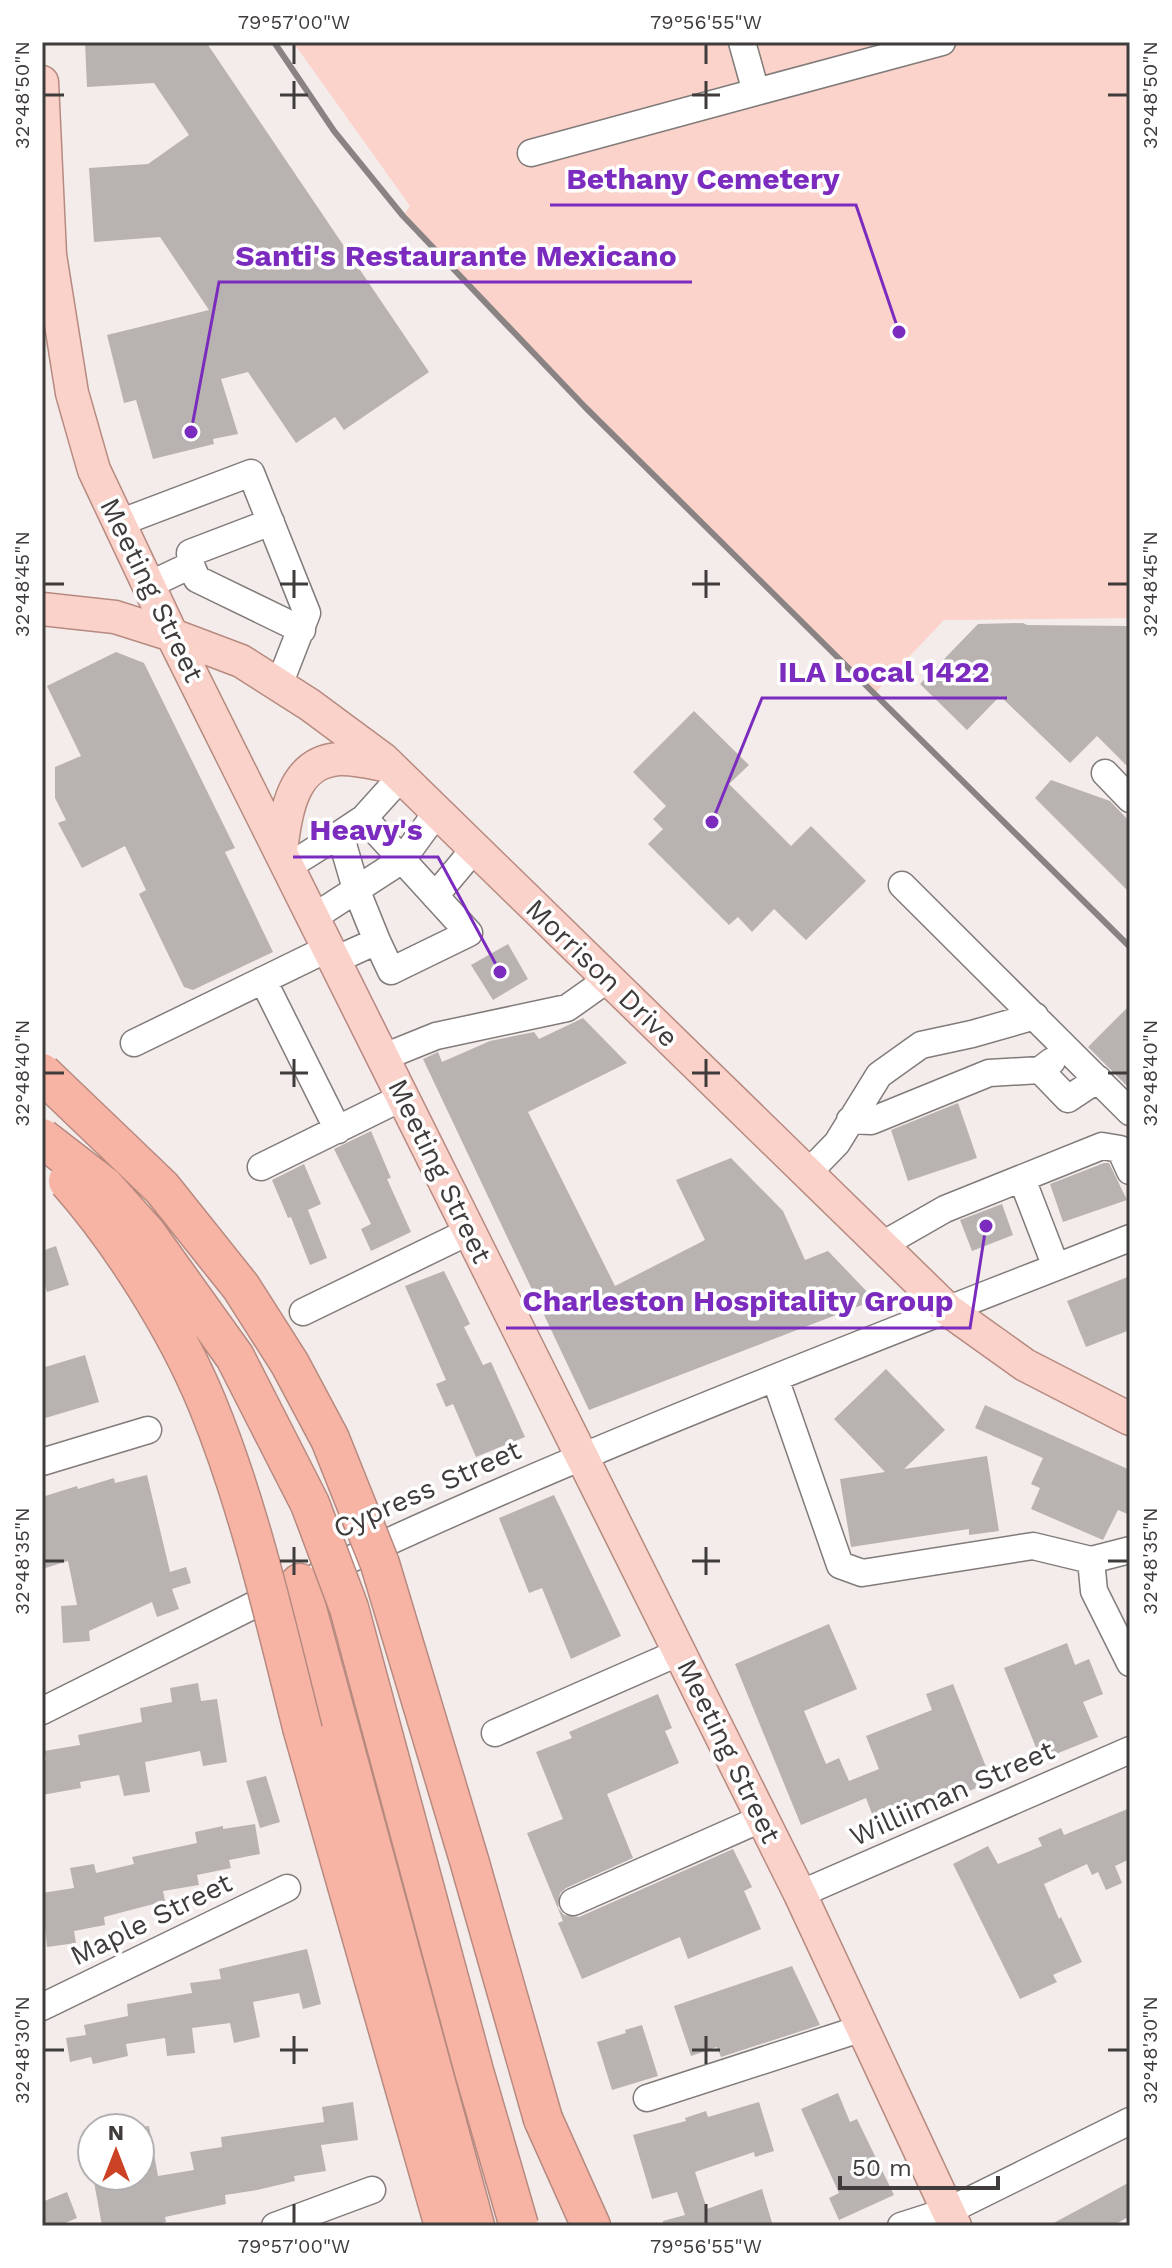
<svg xmlns="http://www.w3.org/2000/svg" width="1172" height="2268" viewBox="0 0 1172 2268" font-family="'Work Sans',sans-serif">
	<style>
		.green { fill: #fbd3ca }
		.building { fill: #b8b2b0 }
		.lines { fill: none; stroke-linecap: round; stroke-linejoin: round }
		.minor-casing { stroke: #817b7a; stroke-width: 29 }
		.major-casing { stroke: #b78a80; stroke-width: 35 }
		.highway-casing { stroke: #b78a80; stroke-width: 41 }
		.minor { stroke: #fff; stroke-width: 26 }
		.major { stroke: #fad2c9; stroke-width: 32 }
		.highway { stroke: #f7b4a5; stroke-width: 38 }
		.rail { stroke: #898483; stroke-width: 6 }
		.highway-bridge-casing { stroke: #b78a80; stroke-width: 41; stroke-linecap: butt }
		.highway-bridge { stroke: #f7b4a5; stroke-width: 38 }
		.ticks { fill: none; stroke: #3f3c3b; stroke-width: 3 }
		.labels { text-anchor: middle; dominant-baseline: central; stroke-width: 7; stroke-linejoin: round; paint-order: stroke }
		.street-label { font-size: 28px; fill: #3f3c3b; stroke: #fff }
		.leader { fill: none; stroke: #7b2cbf; stroke-width: 3 }
		.callout-dot { fill: #7b2cbf; stroke: #fff; stroke-width: 3 }
		.callout-label { font-size: 30px; text-anchor: middle; font-weight: bold; fill: #7b2cbf; stroke: #fff; stroke-width: 7; stroke-linejoin: round; paint-order: stroke }
		.neatline { fill: none; stroke: #3f3c3b; stroke-width: 3 }
		.ticks-label { font-size: 20px; text-anchor: middle; fill: #3f3c3b }
	</style>
	<rect width="100%" height="100%" fill="#f3ecea"/>
	<!-- green -->
	<path class="green" d="M293 42H1130V618L944 620 874 694 585 407 403 216 410 206Z"/>
	<!-- building -->
	<path class="building" d="M85 42H206L429 372 344 430 335 417 296 443 248 372 221 379 238 434 213 439 214 444 153 459 136 400 124 403 107 335 209 310 160 237 94 242 89 168 148 164 189 135 154 83 87 87Z
		M1023 623 1027 625 1130 626V769L1097 736 1070 763 1000 696 967 730 920 684 978 624Z
		M116 652 144 663 235 848 225 852 273 952 193 990 184 987 139 894 146 890 125 846 82 868 58 823 66 820 55 798V767L81 756 47 686Z
		M694 711 749 765 729 784 791 846 811 826 866 881 806 940 774 909 752 932 738 917 729 925 648 844 663 829 653 819 666 806 633 772Z
		M1051 780 1110 801 1130 822V893L1035 798Z
		M508 944 528 979 493 1000 471 965Z
		M1130 1005V1089L1088 1047Z
		M583 1018 627 1063 528 1112 615 1286 705 1240 676 1180 731 1158 783 1211 805 1260 828 1251 875 1300 589 1410 423 1059 438 1052 442 1062 490 1041 534 1032 539 1039Z
		M958 1103 977 1158 908 1181 891 1130Z
		M371 1131 391 1178 387 1179 411 1232 371 1251 361 1229 371 1224 334 1149Z
		M1104 1163H1109L1127 1200 1063 1222 1050 1184Z
		M304 1164 321 1204 308 1210 327 1258 310 1265 291 1217 288 1218 272 1180Z
		M1002 1204 1013 1235 972 1251 960 1220Z
		M56 1246 69 1285 47 1292 42 1276V1251Z
		M444 1271 470 1324 464 1327 483 1365 491 1362 525 1437 476 1457 453 1404 446 1407 436 1384 446 1380 405 1286Z
		M1130 1276V1330L1086 1347 1067 1301Z
		M85 1355 99 1402 42 1419V1368Z
		M886 1369 945 1430 904 1469 987 1456 999 1531 969 1535V1529L851 1547 840 1479 885 1472 834 1419Z
		M985 1405 1130 1470V1515L1118 1510 1103 1540 1031 1509 1040 1488 1031 1484 1043 1458 975 1428Z
		M147 1475 170 1572 186 1567 191 1583 172 1589 179 1609 157 1617 152 1602 89 1631 90 1641 63 1643 61 1606 77 1605 68 1561 42 1569V1497L77 1486 78 1489 114 1478 115 1483Z
		M554 1495 621 1636 571 1659 542 1588 529 1593 499 1518Z
		M829 1624 857 1689 804 1711 826 1764 839 1758 849 1781 879 1769 866 1736 932 1710 926 1694 953 1684 992 1782 877 1827 866 1798 801 1825 735 1664Z
		M1067 1643 1075 1665 1089 1659 1103 1694 1083 1702 1098 1737 1041 1760 1004 1668Z
		M198 1683 201 1701 217 1699 227 1762 203 1766 200 1751 145 1762 150 1792 124 1796 119 1775 80 1782 81 1788 42 1795V1761L46 1760 44 1751 80 1745 78 1735 142 1722 140 1708 172 1702 170 1688Z
		M658 1694 672 1728 665 1731 679 1763 607 1794 633 1858 566 1888 560 1893 558 1908 564 1915 579 1917 733 1849 752 1887 744 1891 761 1929 688 1959 680 1937 582 1979 558 1923 563 1921 527 1833 563 1819 536 1752 572 1738 569 1732Z
		M266 1776 280 1822 260 1828 246 1781Z
		M1130 1808V1859L1115 1866 1122 1883 1106 1890 1098 1872 1092 1875 1087 1864 1044 1884 1059 1919 1061 1917 1082 1962 1053 1975 1057 1982 1020 1999 953 1864 988 1846 998 1864 1042 1846 1038 1838 1061 1828 1064 1835Z
		M255 1824 260 1854 229 1860 231 1868 197 1875 199 1885 163 1891 165 1901 104 1917 105 1925 74 1931 76 1943 47 1947 42 1893 74 1888 70 1868 94 1864 96 1873 134 1864 132 1857 197 1843 195 1832 223 1826V1829Z
		M307 1949 321 2004 303 2009 299 1993 253 2002 260 2037 234 2043 230 2023 192 2028 195 2053 167 2056 165 2038 126 2044 128 2056 93 2064 91 2057 70 2062 66 2038 86 2035 84 2025 128 2016 127 2004 192 1993 190 1983 221 1979 219 1969Z
		M792 1966 820 2025 721 2057 717 2047 691 2056 674 2006Z
		M642 2025 658 2076 612 2090 597 2042 626 2033 625 2030Z
		M838 2093 850 2122 857 2119 894 2195 839 2220 829 2198 839 2193 801 2109Z
		M353 2102 358 2140 321 2145 326 2171 294 2176 295 2181 257 2190 225 2195 226 2204 165 2217 166 2222 146 2226H102L94 2182 140 2176V2127L149 2126 158 2176 194 2170 190 2152 222 2147 221 2137 324 2122 322 2107Z
		M759 2102 774 2151 755 2157 754 2152 695 2172 707 2209 762 2189 773 2226H663V2221L685 2215 677 2192 652 2199 633 2135 686 2121 685 2118 706 2111 708 2117Z
		M1130 2182V2216L1112 2226H1048Z
		M67 2192 77 2218 58 2226H42V2202Z"/>
	<g class="lines">
		<defs>
			<path id="minor" d="M756 92 942 42
				M531 153 756 92 742 42
				M119 523 251 473 307 613 279 685
				M191 565 197 579 302 630
				M149 585 191 565 190 553 271 522
				M1105 773 1130 799
				M364 818 401 777
				M289 866 340 834
				M902 885 1130 1112
				M435 896 475 848
				M314 917 402 860 437 812
				M335 960 377 941 391 971 469 933 364 818 340 834 356 889 377 941
				M263 980 338 1130
				M134 1043 329 948
				M384 1057 436 1036 567 1008 608 979
				M1052 1061 1040 1070 1068 1099 1098 1079
				M850 1120 871 1121 989 1073 1040 1070
				M261 1167 403 1097
				M807 1174 837 1143 879 1075 921 1045 972 1034 1035 1016
				M1022 1179 1056 1267
				M882 1245 945 1209 1102 1146 1120 1149 1130 1171
				M303 1312 470 1231
				M775 1378 840 1565 862 1573 1033 1546 1091 1560 1094 1591 1130 1663
				M42 1462 148 1430
				M1091 1560 1130 1550
				M321 1573C585 1448 859 1345 1130 1238
				M42 1711 282 1591
				M495 1733 680 1652
				M800 1894 1130 1750
				M573 1902 763 1818
				M42 2007 287 1888
				M647 2098 863 2028
				M275 2226 372 2190
				M901 2226 948 2211 1130 2121"/>
			<path id="major" d="M42 82 50 255 72 393 94 470 172 635 800 1894 955 2226
				M42 609 115 617 172 635 241 661 310 705 383 759 948 1310 1025 1365 1130 1419
				M281 850C286 813 292 762 339 759 355 758 373 763 389 766"/>
			<path id="highway" d="M300 1583 475 2226
				M303 1731 444 2226
				M543 2119 591 2226"/>
		</defs>
		<!-- minor casing -->
		<use href="#minor" class="minor-casing"/>
		<!-- major casing -->
		<use href="#major" class="major-casing"/>
		<!-- highway casing -->
		<use href="#highway" class="highway-casing"/>
		<!-- minor -->
		<use href="#minor" class="minor"/>
		<!-- major -->
		<use href="#major" class="major"/>
		<!-- highway -->
		<use href="#highway" class="highway"/>
		<!-- rail -->
		<path class="rail" d="M274 42 334 131 403 216 585 407 1130 947"/>
		<defs>
			<path id="highway-bridge" d="M42 1073 162 1188 241 1287 290 1364 330 1439 380 1564 469 1860 543 2119
				M42 1138 104 1186 147 1234 235 1357 310 1504 349 1608 474 2071 519 2226
				M68 1181C121 1241 176 1328 207 1403 250 1508 275 1621 303 1731"/>
		</defs>
		<!-- highway-bridge casing -->
		<use href="#highway-bridge" class="highway-bridge-casing"/>
		<!-- highway-bridge -->
		<use href="#highway-bridge" class="highway-bridge"/>
	</g>
	<!-- ticks -->
	<path class="ticks" d="M294 44V64M706 44V64M294 81V109M706 81V109M44 95H64M280 95H308M692 95H720M1108 95H1128M294 570V598M706 570V598M44 584H64M280 584H308M692 584H720M1108 584H1128M294 1059V1087M706 1059V1087M44 1073H64M280 1073H308M692 1073H720M1108 1073H1128M294 1547V1575M706 1547V1575M44 1561H64M280 1561H308M692 1561H720M1108 1561H1128M294 2036V2064M706 2036V2064M44 2050H64M280 2050H308M692 2050H720M1108 2050H1128M294 2204V2224M706 2204V2224"/>
	<g class="labels">
		<!-- street labels -->
		<g class="street-label">
			<text transform="translate(152 590) rotate(64)">Meeting Street</text>
			<text transform="translate(602 973) rotate(44)">Morrison Drive</text>
			<text transform="translate(440 1171) rotate(64)">Meeting Street</text>
			<text transform="translate(427 1489) rotate(-24)">Cypress Street</text>
			<text transform="translate(729 1751) rotate(64)">Meeting Street</text>
			<text transform="translate(952 1793) rotate(-24)">Williiman Street</text>
			<text transform="translate(151 1919) rotate(-26)">Maple Street</text>
		</g>
	</g>
	<!-- callouts -->
	<path class="leader" d="M899 332L856 205H550M191 432L219 282H692M712 822L762 698H1007M500 972L438 857H293M986 1226L970 1328H506"/>
	<g class="callout-dot">
		<circle cx="899" cy="332" r="8"/>
		<circle cx="191" cy="432" r="8"/>
		<circle cx="712" cy="822" r="8"/>
		<circle cx="500" cy="972" r="8"/>
		<circle cx="986" cy="1226" r="8"/>
	</g>
	<g class="callout-label">
		<text x="703" y="189">Bethany Cemetery</text>
		<text x="456" y="266">Santi's Restaurante Mexicano</text>
		<text x="884" y="682">ILA Local 1422</text>
		<text x="366" y="840">Heavy's</text>
		<text x="738" y="1311">Charleston Hospitality Group</text>
	</g>
	<!-- border -->
	<rect width="1172" height="2268" fill="none" stroke="#ffffff" stroke-width="88"/>
	<!-- north arrow -->
	<g transform="translate(116 2152)"><circle r="38" fill="#ffffff" stroke="#b2b1b1" stroke-width="2"/>
	<path d="M0-6L14 30L0 20L-14 30Z" fill="#cc4225"/>
	<text y="-12" font-size="22" font-weight="bold" text-anchor="middle" fill="#3f3c3b">N</text>
	</g>
	<!-- scale -->
	<path d="M840 2176v12h158v-12" fill="none" stroke="#3f3c3b" stroke-width="4"/>
	<text x="852" y="2176" font-size="24" fill="#3f3c3b" stroke="#ffffff" stroke-width="6" paint-order="stroke">50 m</text>
	<rect x="44" y="44" width="1084" height="2180" class="neatline"/>
	<g class="ticks-label">
		<text x="294" y="29">79°57'00"W</text>
		<text x="706" y="29">79°56'55"W</text>
		<text transform="translate(22 95) rotate(-90)" y="7">32°48'50"N</text>
		<text transform="translate(1150 95) rotate(-90)" y="7">32°48'50"N</text>
		<text transform="translate(22 584) rotate(-90)" y="7">32°48'45"N</text>
		<text transform="translate(1150 584) rotate(-90)" y="7">32°48'45"N</text>
		<text transform="translate(22 1073) rotate(-90)" y="7">32°48'40"N</text>
		<text transform="translate(1150 1073) rotate(-90)" y="7">32°48'40"N</text>
		<text transform="translate(22 1561) rotate(-90)" y="7">32°48'35"N</text>
		<text transform="translate(1150 1561) rotate(-90)" y="7">32°48'35"N</text>
		<text transform="translate(22 2050) rotate(-90)" y="7">32°48'30"N</text>
		<text transform="translate(1150 2050) rotate(-90)" y="7">32°48'30"N</text>
		<text x="294" y="2253">79°57'00"W</text>
		<text x="706" y="2253">79°56'55"W</text>
	</g>
</svg>
